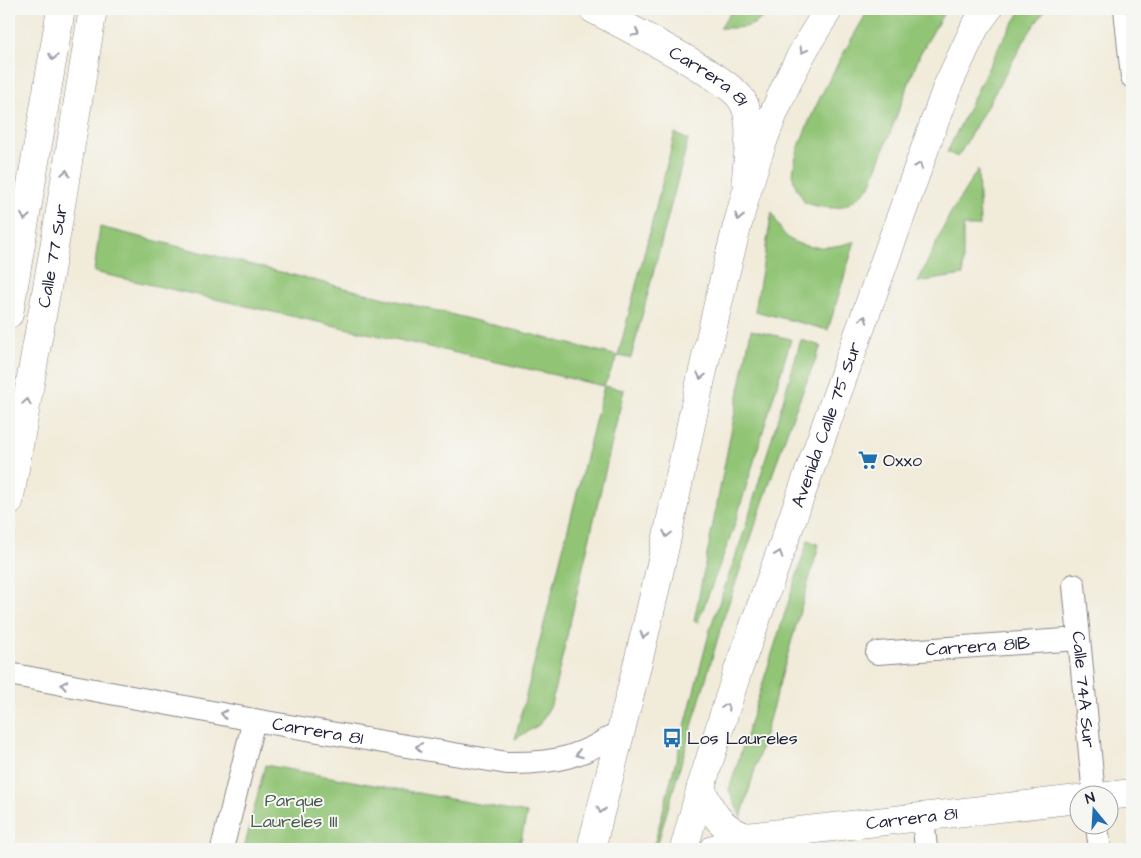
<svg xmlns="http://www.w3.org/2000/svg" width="1141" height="858" viewBox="0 0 1141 858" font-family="'Architects Daughter',sans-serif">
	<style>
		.green { fill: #91c475; stroke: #5a7358 }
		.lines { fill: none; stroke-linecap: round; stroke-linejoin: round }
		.minor-casing { stroke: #8a868a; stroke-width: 24 }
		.tertiary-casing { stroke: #8a868a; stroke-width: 29 }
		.primary-casing { stroke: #8a868a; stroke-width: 29 }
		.minor { stroke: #fff; stroke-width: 22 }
		.tertiary { stroke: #fff; stroke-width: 28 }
		.primary { stroke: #fff; stroke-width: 28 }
		.oneway { stroke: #9c9ca7 }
		.labels { text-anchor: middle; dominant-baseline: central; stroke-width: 4; stroke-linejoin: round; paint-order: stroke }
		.street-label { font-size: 18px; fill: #22223b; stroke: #f6f6f2 }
		.poi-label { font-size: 18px; fill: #22223b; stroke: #f6f6f2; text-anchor: start }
		.park-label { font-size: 18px; fill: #495b4f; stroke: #f6f6f2 }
	</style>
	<rect width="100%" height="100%" fill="#f6f6f2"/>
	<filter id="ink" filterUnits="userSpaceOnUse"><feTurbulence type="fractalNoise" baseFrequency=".02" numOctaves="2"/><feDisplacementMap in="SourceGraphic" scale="10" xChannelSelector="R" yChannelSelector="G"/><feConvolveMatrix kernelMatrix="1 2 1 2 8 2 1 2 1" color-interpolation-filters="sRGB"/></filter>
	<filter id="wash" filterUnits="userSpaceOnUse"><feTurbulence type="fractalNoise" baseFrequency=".0096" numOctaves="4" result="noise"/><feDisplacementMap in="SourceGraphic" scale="20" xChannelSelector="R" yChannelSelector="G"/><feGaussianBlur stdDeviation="1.12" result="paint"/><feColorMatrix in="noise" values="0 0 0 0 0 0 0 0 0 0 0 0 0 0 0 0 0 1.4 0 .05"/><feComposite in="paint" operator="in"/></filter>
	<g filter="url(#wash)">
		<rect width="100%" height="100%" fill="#f1ebd9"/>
		<!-- green -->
		<path class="green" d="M733 9H770C755 29 744 28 720 28Z
			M869 9H946L920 54 870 186C846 210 837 212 805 203 802 196 796 189 794 182 785 150 851 40 869 9Z
			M1022 9H1046L1028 34 958 157 947 152 1000 44Z
			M675 133 688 140 631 358 618 356 604 386 624 390 551 705 539 725 515 739 604 386 94 272 100 227 618 356Z
			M978 169 980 226H963V275L918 282 949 216Z
			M772 212C776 220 779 229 786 236 802 252 837 248 855 241L828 330 755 311Z
			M751 330 791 339 734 527 698 622 694 621Z
			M801 340 821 346 789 426 725 614 656 849H653L711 626 743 535Z
			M808 540 819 545 741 818 729 790Z
			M265 765 527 813 519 849H244Z"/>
	</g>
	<g filter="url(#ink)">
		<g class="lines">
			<defs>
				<g id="minor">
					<path d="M1125 9 1132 77"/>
					<path id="s1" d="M1074 585 1094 796"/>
					<path id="s2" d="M877 653 1079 639"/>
					<path id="s3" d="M9 674 254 720 507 763C553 764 584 757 621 730"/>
					<path d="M923 817 926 849"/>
					<path d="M1097 826 1100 849"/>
					<path d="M222 849 254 720"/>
				</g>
				<g id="tertiary">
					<path id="s4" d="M593 9C622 25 728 77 742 100 755 121 747 156 746 179"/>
					<path d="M9 314 61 9"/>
					<path id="s5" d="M9 502 55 242 93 9"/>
					<path d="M701 787C710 812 721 828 746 837"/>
					<path d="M1108 796 1132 793"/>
					<path id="s6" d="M714 849 746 837 1078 799"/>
				</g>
				<g id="primary">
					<path d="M591 849C618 741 647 633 670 523 685 450 701 377 718 304 743 197 767 101 829 9"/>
					<path id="s7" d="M684 849 701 787 737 673 947 87 975 27 988 9"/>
				</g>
			</defs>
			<!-- minor casing -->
			<use href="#minor" class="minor-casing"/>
			<!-- tertiary casing -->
			<use href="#tertiary" class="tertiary-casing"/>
			<!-- primary casing -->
			<use href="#primary" class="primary-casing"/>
			<!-- minor -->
			<use href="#minor" class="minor"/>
			<!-- tertiary -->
			<use href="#tertiary" class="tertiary"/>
			<!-- primary -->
			<use href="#primary" class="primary"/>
		</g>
		<!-- one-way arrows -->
		<defs><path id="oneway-chevron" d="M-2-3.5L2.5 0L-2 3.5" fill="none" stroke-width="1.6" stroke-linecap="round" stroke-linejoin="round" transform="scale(1.25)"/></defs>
		<g class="oneway">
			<use href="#oneway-chevron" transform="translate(636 33) rotate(29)"/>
			<use href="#oneway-chevron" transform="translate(803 50) rotate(118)"/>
			<use href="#oneway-chevron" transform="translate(53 57) rotate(100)"/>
			<use href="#oneway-chevron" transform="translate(919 166) rotate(-70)"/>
			<use href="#oneway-chevron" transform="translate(66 173) rotate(-81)"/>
			<use href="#oneway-chevron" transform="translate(25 217) rotate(100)"/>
			<use href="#oneway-chevron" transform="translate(739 217) rotate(104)"/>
			<use href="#oneway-chevron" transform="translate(864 319) rotate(-69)"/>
			<use href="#oneway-chevron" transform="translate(701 376) rotate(103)"/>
			<use href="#oneway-chevron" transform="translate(27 402) rotate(-80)"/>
			<use href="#oneway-chevron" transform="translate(667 534) rotate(102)"/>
			<use href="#oneway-chevron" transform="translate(779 554) rotate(-71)"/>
			<use href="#oneway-chevron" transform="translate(644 635) rotate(104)"/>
			<use href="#oneway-chevron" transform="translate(64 685) rotate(-169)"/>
			<use href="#oneway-chevron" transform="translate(726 707) rotate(-72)"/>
			<use href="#oneway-chevron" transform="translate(224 714) rotate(-169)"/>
			<use href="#oneway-chevron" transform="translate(419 747) rotate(-170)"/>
			<use href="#oneway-chevron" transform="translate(579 754) rotate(160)"/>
			<use href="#oneway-chevron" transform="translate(601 810) rotate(104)"/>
		</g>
	</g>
	<!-- icons -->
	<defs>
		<symbol id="supermarket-bare" viewBox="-9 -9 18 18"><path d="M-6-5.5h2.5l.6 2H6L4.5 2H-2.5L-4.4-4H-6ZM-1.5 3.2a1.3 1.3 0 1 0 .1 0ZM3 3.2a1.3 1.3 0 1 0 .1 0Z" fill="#1f6fb2" stroke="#f6f6f2" stroke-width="2.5" paint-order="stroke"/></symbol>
		<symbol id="bus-bare" viewBox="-9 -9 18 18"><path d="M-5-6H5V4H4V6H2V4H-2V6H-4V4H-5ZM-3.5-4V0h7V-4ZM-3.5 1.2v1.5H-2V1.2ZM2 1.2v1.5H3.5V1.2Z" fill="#1f6fb2" stroke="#f6f6f2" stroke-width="2.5" paint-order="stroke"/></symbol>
	</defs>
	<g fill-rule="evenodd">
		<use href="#supermarket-bare" x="854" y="446" width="28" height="28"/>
		<use href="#bus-bare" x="658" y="724" width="28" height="28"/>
	</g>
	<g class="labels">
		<!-- street labels -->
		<g class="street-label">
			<text stroke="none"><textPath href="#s4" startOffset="134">Carrera 81</textPath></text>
			<text stroke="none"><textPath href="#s5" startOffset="250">Calle 77 Sur</textPath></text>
			<text stroke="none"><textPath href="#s7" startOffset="448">Avenida Calle 75 Sur</textPath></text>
			<text stroke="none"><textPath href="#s2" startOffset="101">Carrera 81B</textPath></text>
			<text stroke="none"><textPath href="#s1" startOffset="105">Calle 74A Sur</textPath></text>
			<text stroke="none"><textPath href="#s3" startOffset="314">Carrera 81</textPath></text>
			<text stroke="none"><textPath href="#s6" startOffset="201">Carrera 81</textPath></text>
		</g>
		<!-- poi labels -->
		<g class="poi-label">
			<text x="883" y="460">Oxxo</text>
			<text x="687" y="738">Los Laureles</text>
		</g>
		<!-- park labels -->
		<g class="park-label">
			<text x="294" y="800">Parque<tspan x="294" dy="21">Laureles III</tspan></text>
		</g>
	</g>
	<!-- margin -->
	<rect width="1141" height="858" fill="none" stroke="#f6f6f2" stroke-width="30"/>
	<!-- north arrow -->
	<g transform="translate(1094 810) rotate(342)"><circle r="24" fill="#f6f6f2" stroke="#a1a1a9"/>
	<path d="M0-4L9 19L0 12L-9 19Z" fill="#1f6fb2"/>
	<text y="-8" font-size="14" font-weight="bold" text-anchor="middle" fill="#22223b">N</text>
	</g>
</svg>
